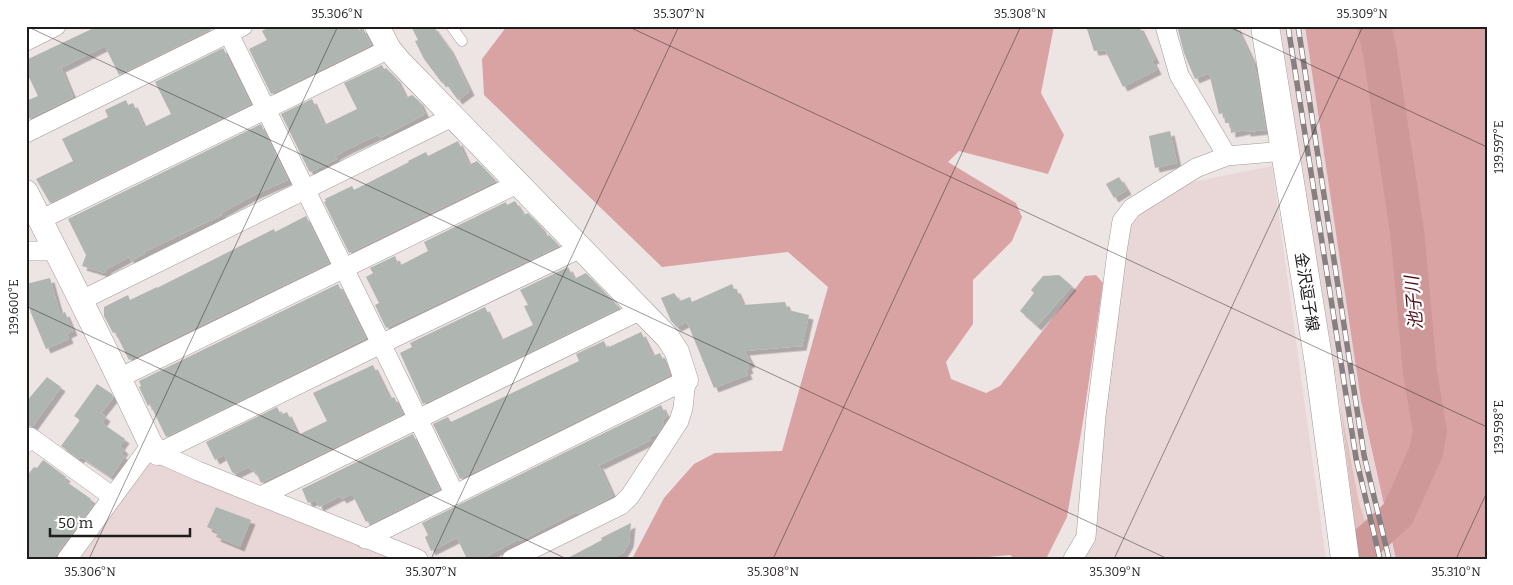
<svg xmlns="http://www.w3.org/2000/svg" width="1513" height="585" viewBox="0 0 1513 585" font-family="Bitter,'Noto Sans JP',serif">
	<style>
		.built { fill: #e9d7d7 }
		.green { fill: #e2bebd }
		.forest { fill: #daa3a3 }
		.lines { fill: none; stroke-linecap: round; stroke-linejoin: round }
		.river { stroke: #ce9898; stroke-width: 34 }
		.building { fill: #afb5b0; filter: url(#shadow) }
		.service-casing { stroke: #a29999; stroke-width: 11 }
		.minor-casing { stroke: #a29999; stroke-width: 20 }
		.tertiary-casing { stroke: #a29999; stroke-width: 25 }
		.secondary-casing { stroke: #a29999; stroke-width: 29 }
		.service { stroke: #fff; stroke-width: 10 }
		.minor { stroke: #fff; stroke-width: 19 }
		.tertiary { stroke: #fff; stroke-width: 24 }
		.secondary { stroke: #fff; stroke-width: 28 }
		.rail-casing { stroke: #868080; stroke-width: 5.5 }
		.rail { stroke: #fff; stroke-width: 4; stroke-dasharray: 11; stroke-linecap: butt }
		.ticks { fill: none; stroke: #1f1c1c; stroke-width: 1; stroke-opacity: 0.45 }
		.labels { text-anchor: middle; dominant-baseline: central; stroke-width: 4.5; stroke-linejoin: round; paint-order: stroke }
		.street-label { font-size: 16px; fill: #1f1c1c; stroke: #fff }
		.water-label { font-size: 18px; font-style: italic; fill: #500f18; stroke: #fff }
		.neatline { fill: none; stroke: #1f1c1c; stroke-width: 2 }
		.ticks-label { font-size: 12px; text-anchor: middle; fill: #1f1c1c }
	</style>
	<defs>
		<filter id="shadow"><feDropShadow dx="4.5" dy="4.5" stdDeviation="0" flood-color="#0004"/></filter>
	</defs>
	<rect width="100%" height="100%" fill="#ede4e4"/>
	<!-- built -->
	<path class="built" d="M1280 26H1305L1361 401 1385 511 1367 528 1359 502 1340 404Z
		M1272 166 1326 559H1080L1093 539 1125 235 1141 212 1188 183Z
		M154 460 401 559H76L145 465Z
		M1390 533 1396 559H1373L1370 549Z"/>
	<!-- green -->
	<path class="green" d="M1340 404 1359 502 1367 528 1356 533Z"/>
	<!-- forest -->
	<path class="forest" d="M504 26H707L709 28 713 26H1054L1041 93 1064 135 1048 174 959 151 948 162 1016 203 1022 217 1012 241 973 280V324L946 362 951 379 986 393 1000 386 1085 276 1096 275 1103 283 1084 415 1067 517 1046 559H1015L1010 555 988 557 987 559H632L664 498 694 464 715 453 782 451 828 287 788 252 662 267 484 95 482 59 504 30Z
		M1305 26H1487V559H1396L1361 401Z"/>
	<g class="lines">
		<!-- river -->
		<path class="river" d="M1365 559 1362 547 1398 514 1426 452 1430 431 1420 372 1407 231 1380 53 1374 26"/>
	</g>
	<!-- building -->
	<path class="building" d="M98 26H213L214 28 119 75 105 46 61 68 73 97 26 120V101L38 96 26 71V60Z
		M271 26H357L359 30 363 28 371 45 271 94 249 49 267 40 262 31Z
		M411 26H433L449 48 470 91 458 100 444 81 442 83 424 59 415 41 418 40Z
		M1086 26H1139L1155 59 1152 60 1157 70 1123 87 1105 50 1094 51Z
		M1177 26H1236L1253 62 1257 75 1266 130 1246 132V130L1231 133 1230 123H1225L1224 113 1219 114 1209 73 1195 79 1184 53Z
		M223 48 251 104 50 203 36 179 73 161 62 139 108 117 105 110 126 100 128 105 133 103 144 127 171 114 155 82Z
		M382 65 384 69 386 68 396 78 406 98 412 95 419 101 425 114 380 138 378 135 348 149 335 156 337 159 311 172 309 171 281 114 312 99 324 125 357 109 344 83Z
		M261 124 288 180 256 194 221 213 222 215 144 252 145 253 131 261 129 257 107 269 105 273 82 266 86 255 68 219Z
		M1170 131 1177 163 1155 168 1149 136Z
		M458 141 469 165 477 161 496 181 349 253 324 202 326 201 325 199 352 186 354 190 409 162 408 161 426 152 428 156Z
		M1119 177 1127 190 1114 198 1106 184Z
		M515 201 524 215 528 213 541 227 546 237 549 235 559 246 386 328 375 305 379 303 366 277 373 273 370 268 395 256 399 266 428 251 424 242 506 202 507 205Z
		M306 216 329 263 129 360 115 332 113 333 104 316V307L128 295 130 300 157 287V288L274 229 275 232Z
		M568 267 574 279 586 273 615 303 618 309 423 404 400 353 412 347 410 343 485 307 501 340 533 325 524 306 528 305 520 290Z
		M1059 275 1072 286 1037 326 1020 311 1034 293 1031 290 1043 276Z
		M50 278 60 314 65 312 73 331 67 334 69 339 46 349 31 313 26 296V284Z
		M338 284 366 338 166 437 150 404 148 406 139 387 141 386 139 381Z
		M732 284 734 289H736L743 305 785 302 788 310 809 315 802 346 745 351 751 363 747 364 749 369 746 370 748 375 714 388 687 322 677 327 671 321 661 298 674 293 680 301 690 297 692 302Z
		M641 332 653 356 660 353 670 375 460 479 433 424 448 417 451 422 579 361 576 354 604 341 607 348Z
		M373 365 390 399 394 397 403 414 261 483 255 470 252 471 249 467 235 474 232 472 224 455 215 460 206 442 277 407 281 415 287 412 298 435 327 421 313 393Z
		M47 377 61 387 33 426 26 427V402Z
		M97 384 112 394 113 398 101 413 106 417 102 423 125 439 120 446 124 450 121 454 125 456 111 477 81 457 79 459 61 446 80 420 74 416Z
		M661 405 667 417 662 420 664 423 658 433 649 437 651 440 600 465 598 463 613 496 578 514 576 512 520 541 519 539 482 559H467L457 538 431 551 425 537 428 535 422 523Z
		M413 434 440 489 370 524 368 521 366 522 352 494 342 499 340 496 319 507 316 500 308 503 302 489Z
		M43 460 66 477 64 480 91 499 89 502 93 505 53 559H26V477L34 467 37 468Z
		M216 507 251 520 240 547 216 537 218 532 207 527Z
		M631 523 629 543 623 553 611 559H566L602 540 601 538Z"/>
	<g class="lines">
		<defs>
			<path id="service" d="M451 26 462 41"/>
			<path id="minor" d="M225 26 418 419 641 310
				M1165 26 1179 75 1227 156
				M26 41 56 26
				M26 133 243 26
				M40 220 389 49
				M26 251H55
				M82 300 454 116
				M119 378 519 183
				M26 443 30 437 113 497
				M158 453 381 344 581 248
				M158 453 198 471 418 559
				M261 496 418 419 455 495
				M365 539 686 380 683 408 679 421 630 496 621 505 512 559
				M67 559 151 445
				M1073 559 1086 537 1096 416 1117 252 1122 221 1132 208 1196 168 1227 156 1285 151"/>
			<path id="tertiary" d="M377 26 389 49 398 60 668 338 677 352 686 380
				M26 192C69 276 111 360 151 445L158 453"/>
			<path id="secondary" d="M1265 26 1319 364 1345 559"/>
		</defs>
		<!-- service casing -->
		<use href="#service" class="service-casing"/>
		<!-- minor casing -->
		<use href="#minor" class="minor-casing"/>
		<!-- tertiary casing -->
		<use href="#tertiary" class="tertiary-casing"/>
		<!-- secondary casing -->
		<use href="#secondary" class="secondary-casing"/>
		<!-- service -->
		<use href="#service" class="service"/>
		<!-- minor -->
		<use href="#minor" class="minor"/>
		<!-- tertiary -->
		<use href="#tertiary" class="tertiary"/>
		<!-- secondary -->
		<use href="#secondary" class="secondary"/>
		<defs>
			<path id="rail" d="M1288 26 1356 458 1380 559
				M1298 26 1364 455 1389 559"/>
		</defs>
		<!-- rail casing -->
		<use href="#rail" class="rail-casing"/>
		<!-- rail -->
		<use href="#rail" class="rail"/>
	</g>
	<!-- ticks -->
	<path class="ticks" d="M26 26 1168 559M627 26 1487 427M1227 26 1487 147M26 306 567 559M89 559 338 26M431 559 679 26M773 559 1021 26M1114 559 1363 26M1456 559 1487 492"/>
	<g class="labels">
		<!-- street labels -->
		<g class="street-label">
			<text transform="translate(1307 292) rotate(81)">金沢逗子線</text>
		</g>
		<!-- water labels -->
		<g class="water-label">
			<text transform="translate(1414 303) rotate(-95)">池子川</text>
		</g>
	</g>
	<!-- border -->
	<rect width="1513" height="585" fill="none" stroke="#ffffff" stroke-width="55"/>
	<!-- scale -->
	<path d="M50 528v8h140v-8" fill="none" stroke="#1f1c1c" stroke-width="2.5"/>
	<text x="58" y="528" font-size="15" fill="#1f1c1c" stroke="#ffffff" stroke-width="4" paint-order="stroke">50 m</text>
	<rect x="28" y="28" width="1458" height="530" class="neatline"/>
	<g class="ticks-label">
		<text x="337" y="18">35.306°N</text>
		<text x="679" y="18">35.307°N</text>
		<text x="1020" y="18">35.308°N</text>
		<text x="1362" y="18">35.309°N</text>
		<text transform="translate(1499 147) rotate(-90)" y="4">139.597°E</text>
		<text transform="translate(14 307) rotate(-90)" y="4">139.600°E</text>
		<text transform="translate(1499 427) rotate(-90)" y="4">139.598°E</text>
		<text x="90" y="576">35.306°N</text>
		<text x="431" y="576">35.307°N</text>
		<text x="773" y="576">35.308°N</text>
		<text x="1115" y="576">35.309°N</text>
		<text x="1456" y="576">35.310°N</text>
	</g>
</svg>
